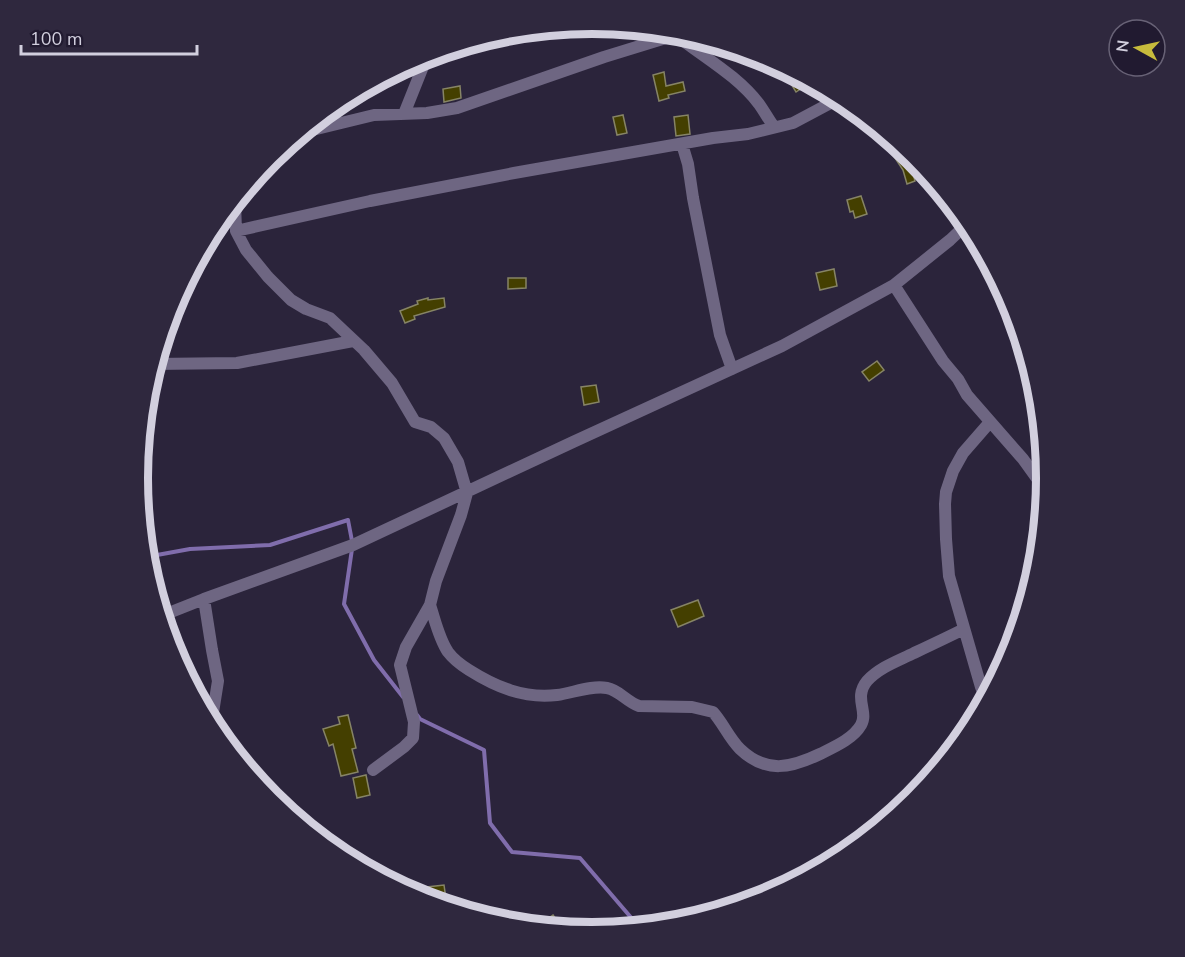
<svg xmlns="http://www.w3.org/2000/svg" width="1185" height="957" viewBox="0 0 1185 957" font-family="'Nunito Sans',sans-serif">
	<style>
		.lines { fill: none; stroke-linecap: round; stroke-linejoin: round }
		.stream { stroke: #806dac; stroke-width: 4 }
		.building { fill: #443f00; stroke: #868466; stroke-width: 1.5 }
		.minor { stroke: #6e6682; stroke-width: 12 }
		.rim { fill: none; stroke: #d2cfde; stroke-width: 8 }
	</style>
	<rect width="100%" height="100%" fill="#2b243b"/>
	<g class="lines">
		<!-- stream -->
		<path class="stream" d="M352 549 344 604 374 660 403 697
			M146 557 190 549 270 545 348 520 352 541
			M417 715 420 719 484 750 490 823 512 852 580 858 640 928"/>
	</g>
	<!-- building -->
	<path class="building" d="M780 66 805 79 808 84 796 92Z
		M664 72 666 86 683 82 685 91 668 95 669 98 659 101 653 75Z
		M460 86 461 98 444 102 443 89Z
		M623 115 627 133 617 135 613 117Z
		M688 115 690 134 676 136 674 117Z
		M900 146 905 150 910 157 909 158 915 181 907 184 903 170 891 152Z
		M861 196 867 214 855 218 853 211 850 212 847 200Z
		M834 269 837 286 820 290 816 273Z
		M508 278H526V288L508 289Z
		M428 298V300L444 298 445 307 414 316 415 319 405 323 400 311 418 304 417 301Z
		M877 361 884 370 869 381 862 372Z
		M596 385 599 402 584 405 581 387Z
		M698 600 704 616 678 627 671 610Z
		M348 715 356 748 352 749 358 772 341 776 333 744 329 746 323 729 340 724 338 717Z
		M366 775 370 795 357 798 353 778Z
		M444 885 446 899 429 901 427 887Z
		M553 915 563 930 536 927Z"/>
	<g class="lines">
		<!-- minor -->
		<path class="minor" d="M676 35C703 57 737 75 759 104 764 111 769 120 774 127
			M404 114 424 64 430 55
			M300 133 374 115 427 113 457 108 604 57 682 33
			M682 144 688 164 693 198 720 335 732 369
			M235 202 236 231 246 250 268 277 291 300 306 309 330 318 364 350 392 383 415 422 431 427 444 438 458 462 467 493 461 515 436 581 430 605 406 647 400 665 414 722 413 738 404 747 373 770
			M236 231 370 201 514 173 713 138 748 134 793 123 840 98
			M894 285 943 361 958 379 967 395 1023 459 1046 491
			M154 364 237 363 353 341
			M204 599 212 650 218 681 211 725
			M430 605C435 620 439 639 448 652 454 660 461 665 469 670 496 687 524 699 557 695 573 693 591 685 607 688 619 690 627 702 639 706L692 707 713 712C723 723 729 738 740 749 766 774 791 768 820 754 834 747 853 739 861 725 869 712 853 698 867 681 880 667 898 661 914 653 931 645 948 637 964 629
			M161 616 204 599 353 545 573 442 782 346 894 285 950 240 968 223
			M986 701 981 687 949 576 946 539 945 504 946 492 953 471 963 453 990 422"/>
	</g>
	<!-- crop -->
	<path d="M0 0H1185V957H0ZM148 478a444 444 0 1 1 888 0a444 444 0 1 1-888 0Z" fill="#2f283e" fill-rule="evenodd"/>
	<path class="rim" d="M148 478a444 444 0 1 1 888 0a444 444 0 1 1-888 0Z"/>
	<!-- north arrow -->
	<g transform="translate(1137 48) rotate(278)"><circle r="28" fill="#211a30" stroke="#686276" stroke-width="1.5"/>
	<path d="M0-4.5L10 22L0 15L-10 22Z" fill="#c7bb3c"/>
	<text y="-9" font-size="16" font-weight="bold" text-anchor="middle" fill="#d2cfde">N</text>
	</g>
	<!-- scale -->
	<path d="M21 45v9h176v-9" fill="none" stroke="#d2cfde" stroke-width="3"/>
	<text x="30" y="45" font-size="18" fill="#d2cfde" stroke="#211a30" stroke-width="4.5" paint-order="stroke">100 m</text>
</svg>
